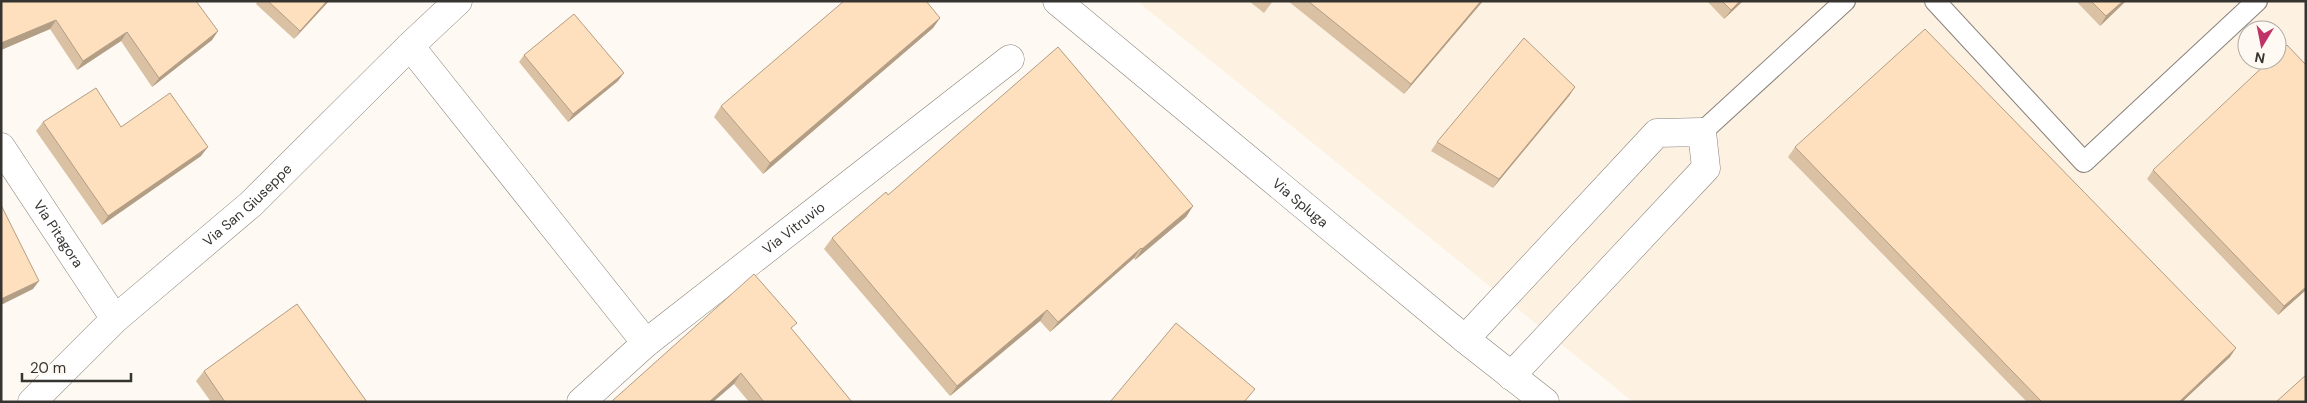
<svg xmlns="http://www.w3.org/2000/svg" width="2307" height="403" viewBox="0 0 2307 403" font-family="'DM Sans',sans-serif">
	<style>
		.built { fill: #fdf1e2; fill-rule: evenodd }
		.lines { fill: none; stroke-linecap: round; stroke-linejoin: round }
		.lane-casing { stroke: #87817a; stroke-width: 22 }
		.street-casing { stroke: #87817a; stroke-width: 29 }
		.lane { stroke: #fff; stroke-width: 20 }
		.street { stroke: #fff; stroke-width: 28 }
		.wall { fill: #dac1a3 }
		.shaded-wall { fill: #b29d85 }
		.building { fill: #fee0be; stroke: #b29d85 }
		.labels { text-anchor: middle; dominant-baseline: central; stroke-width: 4.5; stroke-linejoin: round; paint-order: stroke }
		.street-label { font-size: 14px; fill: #363431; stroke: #fef9f2 }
	</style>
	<rect width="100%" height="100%" fill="#fef9f2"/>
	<!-- built -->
	<path class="built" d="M1137 1H2306V402H1633ZM2247 30H2277V60H2247Z"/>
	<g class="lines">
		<defs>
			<path id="lane" d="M1935 1 2084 162 2257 1
				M1702 132 1845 1"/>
			<g id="street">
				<path id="s1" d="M1057 1 1465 339 1545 402"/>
				<path d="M410 46 646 343"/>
				<path id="s2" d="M1 147 115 319"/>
				<path d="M1465 339 1657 133 1702 132 1706 168 1511 376"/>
				<path id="s3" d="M32 402 115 319 251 204 410 46 458 1"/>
				<path id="s4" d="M581 402 646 343 1010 59"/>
			</g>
		</defs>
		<!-- lane casing -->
		<use href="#lane" class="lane-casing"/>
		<!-- street casing -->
		<use href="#street" class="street-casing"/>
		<!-- lane -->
		<use href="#lane" class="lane"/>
		<!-- street -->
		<use href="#street" class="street"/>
	</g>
	<!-- wall -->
	<path class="wall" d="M1 1 218 31 212 40 152 87 121 41 77 70 50 29 1 50Z
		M256 1H329L294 39 256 4 257 2Z
		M1249 1H1273L1264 13Z
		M1288 1H1483L1404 94Z
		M1707 1H1743L1724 19Z
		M2076 1H2126L2100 26Z
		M940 18 933 28 763 174 714 117 721 106Z
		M524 55 618 81 568 122 519 62Z
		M2306 65V290L2278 315 2147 179 2153 170Z
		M1575 87 1569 96 1493 188 1431 151 1437 142Z
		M43 122 121 127 201 156 102 225 36 131Z
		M1795 147 2230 357 2182 402H2027L1788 157Z
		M888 195 1193 206 1186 217 1135 260 1134 258 1050 332 1040 321 950 396 824 249 832 238Z
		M792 330 852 402H749L734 384 611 402Z
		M204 371 367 402H211L196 381Z"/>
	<!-- shaded-wall -->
	<path class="shaded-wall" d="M327 1H329L294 39 300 31Z
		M1481 1H1483L1404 94 1411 84Z
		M1740 1H1743L1724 19 1731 10Z
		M2123 1H2126L2100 26 2106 16Z
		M940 18 933 28 763 174 770 163Z
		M56 20 50 29 1 50V43Z
		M218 31 212 40 152 87 159 78Z
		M127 32 121 41 77 70 83 61Z
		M624 73 618 81 568 122 573 114Z
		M1575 87 1569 96 1493 188 1499 179Z
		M208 147 201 156 102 225 108 216Z
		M1193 206 1186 217 1135 260 1142 249Z
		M1141 248 1134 258 1050 332 1058 322Z
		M39 281 33 289 1 305V299Z
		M2306 287V290L2278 315 2284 306Z
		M1047 310 1040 321 950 396 957 386Z
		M2236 348 2230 357 2182 402H2179Z
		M741 373 734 384 713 402H709Z"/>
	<!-- building -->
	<path class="building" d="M1 1H196L218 31 159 78 127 32 83 61 56 20 1 43Z
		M268 1H327L300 31Z
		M844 1H926L940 18 770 163 721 106Z
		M1308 1H1481L1411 84Z
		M1722 1H1740L1731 10Z
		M2091 1H2123L2106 16Z
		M574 14 624 73 573 114 524 55Z
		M1925 29 2236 348 2179 402H2042L1795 147Z
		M1524 38 1575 87 1499 179 1437 142Z
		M2287 45 2306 65V287L2284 306 2153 170 2270 60H2277V54Z
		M1058 47 1193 206 1142 249 1141 248 1058 322 1047 310 957 386 832 238 886 192 888 195Z
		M96 88 121 127 170 93 208 147 108 216 43 122Z
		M1 205 39 281 1 299Z
		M754 274 797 323 791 328 852 402H764L741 373 709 402H611Z
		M297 304 367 402H225L204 371Z
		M1176 323 1255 389 1244 402H1110Z
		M2306 375V402H2276Z"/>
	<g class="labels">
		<!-- street labels -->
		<g class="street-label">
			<text stroke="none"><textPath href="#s1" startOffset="316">Via Spluga</textPath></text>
			<text stroke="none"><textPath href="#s3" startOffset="292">Via San Giuseppe</textPath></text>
			<text stroke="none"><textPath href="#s4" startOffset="275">Via Vitruvio</textPath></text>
			<text stroke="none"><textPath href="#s2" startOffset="104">Via Pitagora</textPath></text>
		</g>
	</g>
	<!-- border -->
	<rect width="2307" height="403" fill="none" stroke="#363431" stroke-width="5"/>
	<!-- north arrow -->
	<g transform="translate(2262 45) rotate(190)"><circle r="24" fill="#fef9f2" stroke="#aeaaa5"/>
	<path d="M0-4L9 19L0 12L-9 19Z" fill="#bf3367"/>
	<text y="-8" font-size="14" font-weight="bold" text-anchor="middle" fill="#363431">N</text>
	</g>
	<!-- scale -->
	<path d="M22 373v8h109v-8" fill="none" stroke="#363431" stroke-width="2.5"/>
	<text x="30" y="373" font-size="15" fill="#363431" stroke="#fef9f2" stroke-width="4" paint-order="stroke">20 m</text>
</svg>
